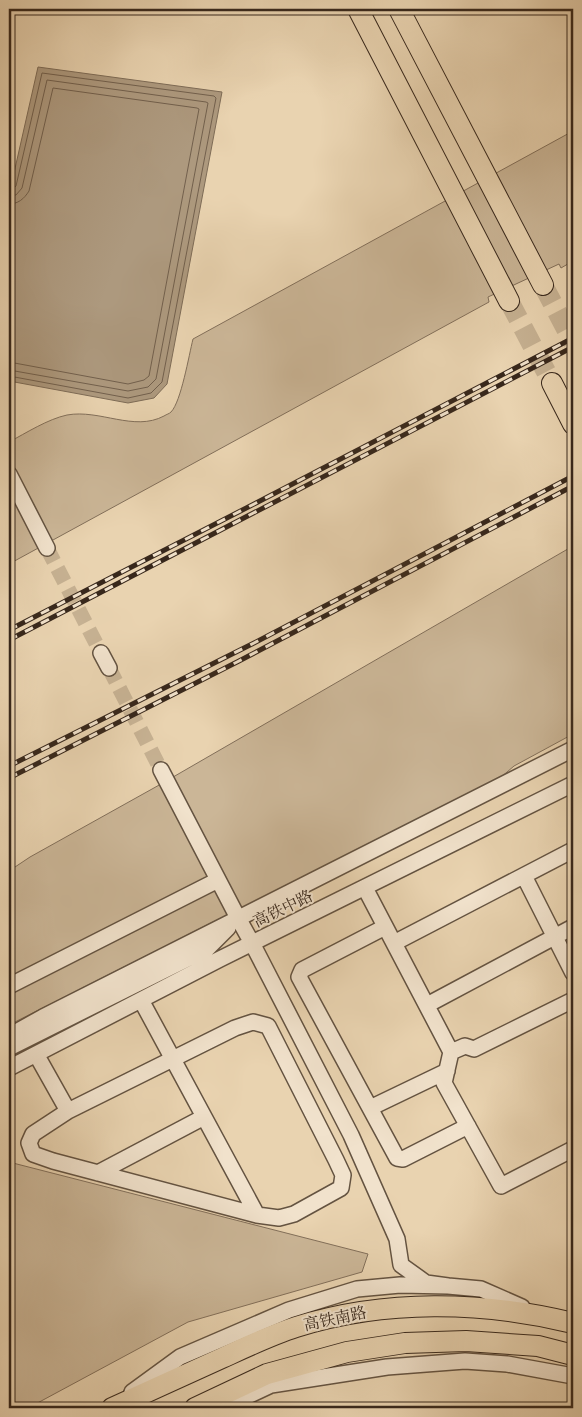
<svg xmlns="http://www.w3.org/2000/svg" width="582" height="1417" viewBox="0 0 582 1417" font-family="'Libre Bodoni','Noto Serif SC',serif">
	<style>
		.green { fill: #cbb697; stroke: #826f5a }
		.water { fill: #ad997e; stroke: #7e6c57 }
		.lines { fill: none; stroke-linecap: round; stroke-linejoin: round }
		.shore { stroke: #72604d; stroke-width: 1 }
		.minor-tunnel { stroke: #c6b192; stroke-width: 15; stroke-dasharray: 15 8; stroke-linecap: butt }
		.major-tunnel { stroke: #c6b192; stroke-width: 20; stroke-dasharray: 20 10; stroke-linecap: butt }
		.minor-casing { stroke: #645341; stroke-width: 18 }
		.major-casing { stroke: #38281c; stroke-width: 22 }
		.minor { stroke: #f1e2cc; stroke-width: 15 }
		.major { stroke: #e9d3b0; stroke-width: 20 }
		.rail-casing { stroke: #38281c; stroke-width: 5 }
		.rail { stroke: #f1e2cc; stroke-width: 3; stroke-dasharray: 9; stroke-linecap: butt }
		.labels { text-anchor: middle; dominant-baseline: central; stroke-width: 4; stroke-linejoin: round; paint-order: stroke }
		.street-label { font-size: 16px; fill: #38281c; stroke: #f1e2cc }
	</style>
	<rect width="100%" height="100%" fill="#e9d3b0"/>
	<filter id="stains"><feTurbulence type="fractalNoise" baseFrequency=".004" numOctaves="4"/><feColorMatrix values="0 0 0 0 .2 0 0 0 0 .09 0 0 0 0 .02 0 0 0 .5 -.17"/></filter>
	<radialGradient id="worn" r=".72"><stop offset=".6" stop-color="#630" stop-opacity="0"/><stop offset="1" stop-color="#630" stop-opacity=".3"/></radialGradient>
	<!-- green -->
	<path class="green" d="M573 131V261L561 268 559 264 488 297 489 302 9 564V442C26 433 48 419 67 415 100 409 134 432 164 416 167 414 169 414 171 412 181 402 189 355 193 339Z
		M573 546V734L514 766 492 785 211 923 9 1025V871L30 857 161 784Z
		M9 1162 368 1254 362 1272 188 1322 30 1407 22 1408H9Z"/>
	<!-- water -->
	<path class="water" d="M38 67 222 92 167 384 154 398 128 403 9 381V195Z"/>
	<g class="lines">
		<!-- shore -->
		<path class="shore" d="M9 190 13 189 16 186 42 73 214 96 216 98 162 382 151 393 128 398 9 376
			M9 196 16 195 22 188 47 80 206 102 208 103 156 379 148 387 128 391 9 370
			M9 204C18 204 24 199 29 191L53 88 197 108 199 109 149 376 144 380 128 384 9 362"/>
		<!-- minor-tunnel -->
		<path class="minor-tunnel" d="M47 548 101 653
			M109 668 161 770"/>
		<!-- major-tunnel -->
		<path class="major-tunnel" d="M543 285 573 342
			M509 301 552 383"/>
		<defs>
			<path id="minor" d="M9 474 47 548
				M101 653 109 668
				M161 770 238 918 252 943 351 1135 397 1239 401 1265 426 1283 448 1286
				M524 876 573 973
				M365 888 451 1052 444 1083 501 1186 573 1149
				M385 927 302 970 299 977 397 1158 403 1159 468 1126
				M394 943 573 850
				M9 986 218 880
				M141 1000 257 1215
				M427 1005 573 927
				M253 1022 268 1026 336 1160 343 1175 341 1188 294 1214 279 1218 257 1215 53 1161 33 1154 29 1143 33 1134 68 1111 235 1028Z
				M9 1036 43 1017 573 749
				M9 1048 207 949 228 928
				M451 1052 465 1046 474 1049 573 1000
				M36 1054 68 1111
				M9 1068 220 959 573 784
				M370 1108 447 1071
				M98 1173 204 1117
				M132 1392 180 1357 289 1310 357 1289 400 1285 448 1286 481 1289 522 1307
				M222 1408 271 1385 387 1367 465 1361 507 1364 573 1376"/>
			<path id="major" d="M358 9 509 301
				M399 9 543 285
				M552 383 573 424
				M112 1408C149 1391 185 1375 222 1358 246 1347 271 1335 296 1327 385 1299 483 1301 573 1323
				M195 1408 267 1374 347 1352 405 1343 466 1341 538 1346 573 1355"/>
		</defs>
		<!-- minor casing -->
		<use href="#minor" class="minor-casing"/>
		<!-- major casing -->
		<use href="#major" class="major-casing"/>
		<!-- minor -->
		<use href="#minor" class="minor"/>
		<!-- major -->
		<use href="#major" class="major"/>
		<defs>
			<path id="rail" d="M9 630 256 503 573 338
				M9 640 573 347
				M9 766 254 643 573 476
				M9 778 239 661 573 486"/>
		</defs>
		<!-- rail casing -->
		<use href="#rail" class="rail-casing"/>
		<!-- rail -->
		<use href="#rail" class="rail"/>
	</g>
	<g class="labels">
		<!-- street labels -->
		<g class="street-label">
			<text transform="translate(283 909) rotate(-26)">高铁中路</text>
			<text transform="translate(335 1319) rotate(-12)">高铁南路</text>
		</g>
	</g>
	<!-- margin -->
	<rect width="582" height="1417" fill="none" stroke="#e9d3b0" stroke-width="30"/>
	<rect x="10" y="10" width="562" height="1397" fill="none" stroke="#38281c" stroke-width="2.5"/>
	<rect x="15" y="15" width="552" height="1387" fill="none" stroke="#38281c"/>
	<rect width="100%" height="100%" filter="url(#stains)"/>
	<rect width="100%" height="100%" fill="url(#worn)"/>
</svg>
